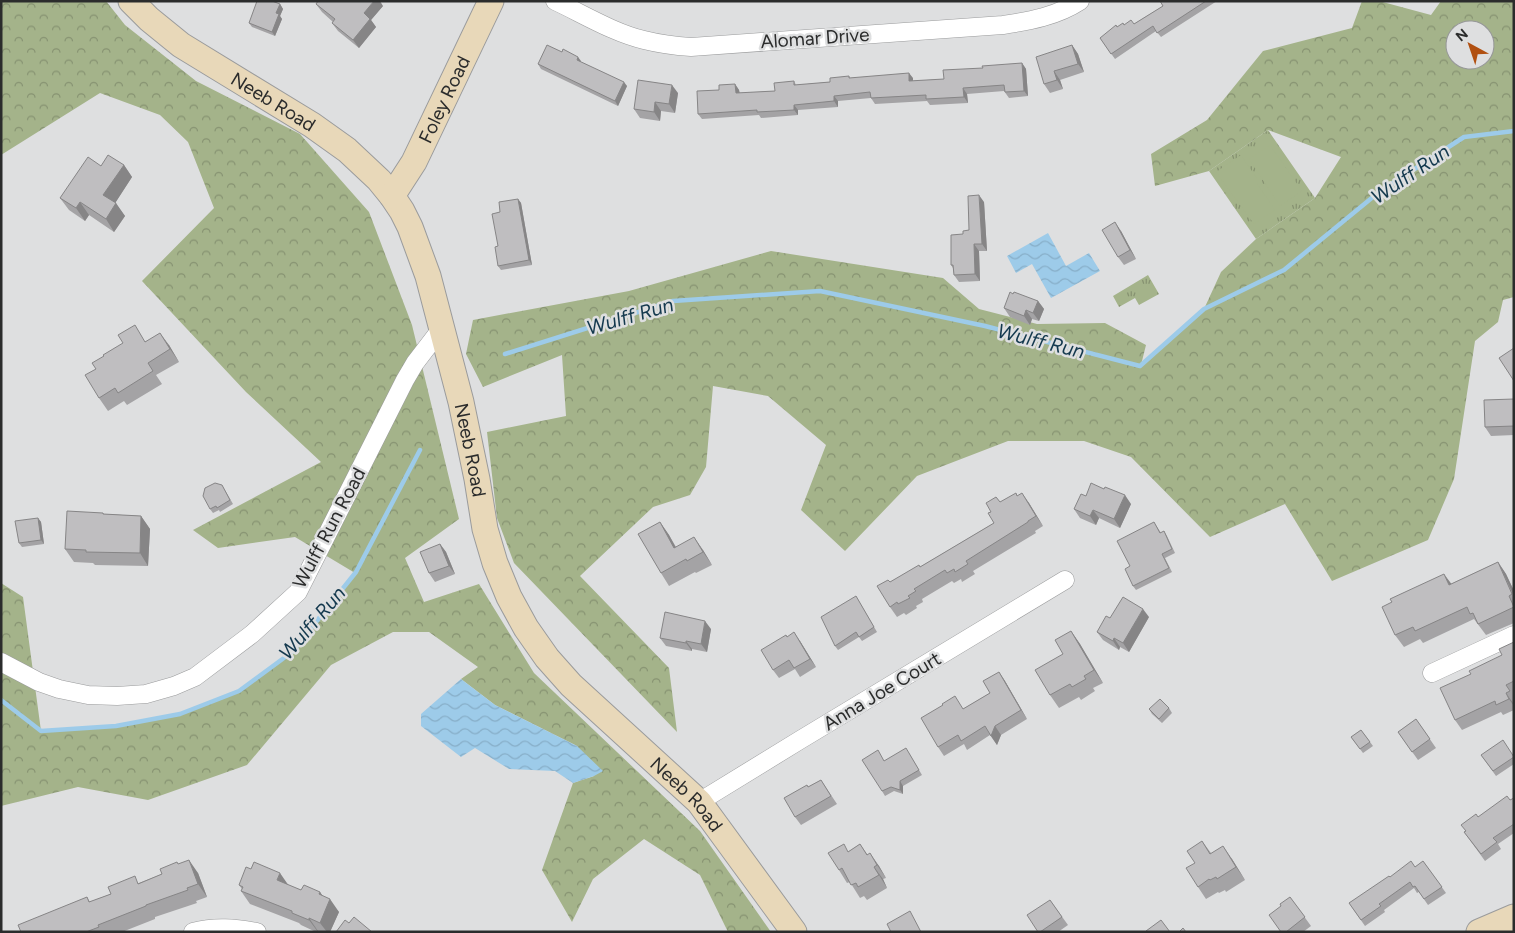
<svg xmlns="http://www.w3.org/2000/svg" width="1515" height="933" viewBox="0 0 1515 933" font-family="Figtree,sans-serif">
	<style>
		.grass { fill: url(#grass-tufts) }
		.forest { fill: url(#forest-crowns); fill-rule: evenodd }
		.pitch { fill: #a4b38a }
		.water { fill: url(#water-waves) }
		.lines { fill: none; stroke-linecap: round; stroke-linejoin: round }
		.stream { stroke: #9dcbe9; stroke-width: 4.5 }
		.street-casing { stroke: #9a9b9c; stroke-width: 19 }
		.secondary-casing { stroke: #9a9b9c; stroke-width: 27 }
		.street { stroke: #fff; stroke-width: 18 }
		.secondary { stroke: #e8d8b9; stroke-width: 25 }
		.wall { fill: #a4a3a5 }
		.shaded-wall { fill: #868586 }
		.building { fill: #bfbec0; stroke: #868586 }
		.labels { text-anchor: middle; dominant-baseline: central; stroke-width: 5; stroke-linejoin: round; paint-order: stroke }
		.street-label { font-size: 19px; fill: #2b2c2c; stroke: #dedfe0 }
		.water-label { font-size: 20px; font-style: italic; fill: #14394e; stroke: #dedfe0 }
	</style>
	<defs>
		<pattern id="grass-tufts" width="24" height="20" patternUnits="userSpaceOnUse" patternTransform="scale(1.25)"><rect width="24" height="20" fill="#a4b38a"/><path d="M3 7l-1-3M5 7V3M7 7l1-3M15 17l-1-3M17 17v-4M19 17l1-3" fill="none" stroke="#869271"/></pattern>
		<pattern id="forest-crowns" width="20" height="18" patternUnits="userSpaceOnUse" patternTransform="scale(1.25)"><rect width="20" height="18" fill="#a4b38a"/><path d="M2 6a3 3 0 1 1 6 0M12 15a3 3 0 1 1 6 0" fill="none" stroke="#869271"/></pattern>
		<pattern id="water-waves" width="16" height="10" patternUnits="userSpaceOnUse" patternTransform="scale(1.25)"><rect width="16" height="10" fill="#9dcbe9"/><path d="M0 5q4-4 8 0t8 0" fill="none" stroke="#87aec8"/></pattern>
	</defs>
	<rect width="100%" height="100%" fill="#dedfe0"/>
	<!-- grass -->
	<path class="grass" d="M1268 130 1315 198 1256 239 1209 171Z
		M1148 275 1159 294 1139 305 1135 298 1119 307 1113 296Z"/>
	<!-- forest -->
	<path class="forest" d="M1 1H106L125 25 196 81 300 134 369 212 412 325 459 519 405 558 424 602 479 584 534 673 700 831 771 932H728L700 875 644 839 593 879 572 922 542 870 573 783 594 776 577 746 495 705 461 679 478 667 429 632H393L331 665 247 765 148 800 78 787 1 806V583L23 597 41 731 116 726 180 714 239 691 292 652 355 573 295 537 218 548 193 530 321 462 246 392 142 281 214 208 188 142 160 115 100 93 1 155Z
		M1362 1H1379L1431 15 1441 1H1514V297L1503 300 1498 322 1475 341 1454 479 1428 540 1332 581 1285 504 1210 537 1131 457 1084 441H1008L917 476 845 551 801 510 826 445 768 396 713 386 706 467 690 495 653 507 580 576 669 668 677 732 514 563 497 518 487 432 566 416 562 355 483 387 466 354 473 320 629 291 771 251 943 278 979 309 1037 324 1105 323 1146 345 1141 365 1204 309 1221 272 1256 239 1315 198 1341 157 1268 130 1209 171 1155 186 1151 154 1207 120 1263 51 1352 28ZM1455 30H1485V60H1455Z"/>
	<!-- pitch -->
	<path class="pitch" d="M1270 145 1302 191 1280 206 1249 159Z
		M1241 155 1258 180 1256 182 1275 210 1254 224 1216 172Z"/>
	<!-- water -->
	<path class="water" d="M1048 233 1066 266 1089 253 1100 271 1051 298 1032 264 1016 273 1007 256Z
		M461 679 495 705 577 746 603 771 594 776 573 783 555 771 509 769 475 748 461 757 421 726V714Z"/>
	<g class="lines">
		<!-- stream -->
		<path class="stream" d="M505 354 673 301 820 291 985 326 1140 366 1204 309 1284 270 1379 192 1464 137 1514 131
			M1 700 41 731 116 726 180 714 239 691 292 652 356 572 420 450"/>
		<defs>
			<path id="street" d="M555 1C583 14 614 33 644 40 660 44 675 46 691 47L1003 25C1030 21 1057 16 1080 1
				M1 662 39 682 59 689 88 695 117 696 146 694 174 686 195 677 252 634 298 592 405 380 415 363 441 329
				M1432 673 1514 635
				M699 802 800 740 1065 580
				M193 932C215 926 235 928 257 932"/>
			<g id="secondary">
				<path id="s1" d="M131 1 149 19 181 45 312 125 347 150 379 180 392 196 402 211 410 227 428 276 461 402 477 479 485 529 495 563 509 597 526 628 547 658 571 685 699 802 794 932"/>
				<path id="s2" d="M392 196 414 162 491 1"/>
				<path d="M1479 932 1514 917"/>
			</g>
		</defs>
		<!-- street casing -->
		<use href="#street" class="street-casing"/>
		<!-- secondary casing -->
		<use href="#secondary" class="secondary-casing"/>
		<!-- street -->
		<use href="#street" class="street"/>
		<!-- secondary -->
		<use href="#secondary" class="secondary"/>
	</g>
	<!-- wall -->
	<path class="wall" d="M696 1H715L697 2Z
		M1160 1H1217L1161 37 1156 31 1115 59 1100 38 1117 27 1134 24 1163 6Z
		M348 2 383 6 371 20 376 27 359 48 338 31 332 23 333 22 322 12 316 4Z
		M280 4 283 9 280 16 282 19 275 36 252 27 249 23Z
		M1072 45 1078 54 1084 72 1060 80 1063 89 1050 93 1044 84Z
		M581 61V62L627 86 618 106 541 69 538 64Z
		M1022 63 1026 69 1028 96 1009 98 1004 91 967 94 968 103 930 105 927 101 875 104 871 98 838 101V107L798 110V115L761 118 759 115 702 119 698 114 719 90 735 84 739 90 740 93 775 91 794 81 796 85 830 82 849 76 850 78H913V81L944 79 983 68Z
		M678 93 675 113 661 111 660 121 640 118 634 109Z
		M124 165 132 177 115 203 125 216 114 232 89 215 85 221 69 210 60 198 101 166Z
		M518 199 521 203 532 265 501 270 498 266V246L500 212Z
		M984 202 987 251H979L980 281 959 282 954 275 953 268 951 265 963 234 969 230Z
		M1121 231 1136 259 1124 265 1118 257Z
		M1013 294 1038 301 1044 309 1039 321 1032 319 1030 325 1010 317 1004 308Z
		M146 341 169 345 179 362 156 375 162 384 127 405 124 401 108 411 99 398 96 369Z
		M1514 399V435L1491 436 1485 427Z
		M222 485 233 504 220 512 219 510 213 513 210 509Z
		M1018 496 1029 503 1043 526 1035 531 1036 533 973 571 975 574 962 582 961 579 954 583 952 581 922 599 923 602 916 606 917 608 906 615 904 613 897 617 890 607V582L920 567 994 523 991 512 996 497 1000 502Z
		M1086 496 1131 504 1120 528 1099 518 1096 525 1080 518 1074 509Z
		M103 513 104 514 141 516 150 529 148 566 95 565 93 563 74 562 65 549Z
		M38 518 41 522 44 544 22 547 19 543Z
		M660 522 669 535 676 547 703 550 712 565 696 573 695 572 669 586 661 573Z
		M1154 522 1161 533 1164 531 1167 536 1175 553 1165 558 1172 572 1136 590 1133 586 1130 566Z
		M440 544 446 552 455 574 435 582 429 573Z
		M1498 562 1506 574 1514 591V623L1486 635 1474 619 1423 643 1420 639 1404 647 1395 635 1451 584Z
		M856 596 877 632 862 641 859 637 838 650 835 646Z
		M1149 617 1129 652 1120 647 1119 650 1103 640 1097 632Z
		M711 629 707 652 692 649V651L666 646 660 638Z
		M1071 631 1080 644 1103 683 1093 688 1095 691 1081 700 1079 697 1059 708 1050 695 1063 654Z
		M787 637 800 641 816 667 800 677 795 669 779 678 773 670Z
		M1514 642V702L1513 703 1514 710 1503 715 1501 712 1462 730 1455 720 1471 674 1502 655Z
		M999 672 1005 681 1027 719 1001 735 997 745 990 735 967 750 964 744 944 756 938 747 963 709 990 693Z
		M1169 708 1172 713 1162 723 1152 714 1149 709Z
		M1416 719 1436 748 1418 760 1398 732Z
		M1361 730 1373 746 1363 753 1351 737Z
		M909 753 922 775 903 786V794L894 791 885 796 882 791 884 761Z
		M1481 755 1514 757V764L1496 776Z
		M821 780 837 804 801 825 795 817 808 787Z
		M1514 798V833L1498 844 1501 849 1485 861 1464 832 1478 817Z
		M1202 841 1211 853 1232 859 1245 880 1226 892 1225 890 1219 893 1218 892 1206 899 1198 887 1195 863Z
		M860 844 867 854 879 866 886 878 883 879 887 888 867 900 864 896 860 898 850 882 847 883 839 870 849 851Z
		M1423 861 1446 893 1428 905 1419 892 1417 893 1414 888 1384 910 1385 912 1365 926 1349 903 1390 877 1415 867Z
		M178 864 198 873 207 897 196 901 197 903 155 917V919L122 932H21L87 897 90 902 162 874Z
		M239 885H288L301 890 320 892 322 895 339 912 330 932H320L318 931V932H316L301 925 299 923 250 904 241 891 242 889Z
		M1290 897 1311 926 1303 932H1281V906Z
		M1050 900 1068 925 1058 932H1038Z"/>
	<!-- shaded-wall -->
	<path class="shaded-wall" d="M374 1H380L383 6 371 20 376 27 359 48 353 40 364 13Z
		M280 4 283 9 280 16 282 19 275 36 272 32 276 13Z
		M1072 45 1078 54 1084 72 1078 64Z
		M578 57 581 61 580 65 577 60Z
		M1022 63 1026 69 1028 96 1024 91Z
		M1054 71 1060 80 1063 89 1057 80Z
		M909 73 913 78V87L909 81Z
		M624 82 627 86 618 106 615 101Z
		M735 84 739 90 740 99 736 93Z
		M672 85 678 93 675 113 669 104Z
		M963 88 967 94 968 103 964 97Z
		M834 96 838 101V107L834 101Z
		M655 102 661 111 660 121 654 112Z
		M794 105 798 110V115L794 110Z
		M124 165 132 177 112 208 103 195Z
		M979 195 984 202 987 251 982 244Z
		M518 199 521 203 532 265 529 260Z
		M80 202 89 215 85 221 76 208Z
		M116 203 125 216 114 232 106 219Z
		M1115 222 1121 231 1136 259 1130 250Z
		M974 244 979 251 980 281 975 274Z
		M1038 301 1044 309 1039 321 1033 313Z
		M1026 310 1032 319 1030 325 1024 316Z
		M160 333 169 345 179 362 170 349Z
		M1022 493 1029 503 1043 526 1036 516Z
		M1125 495 1131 504 1120 528 1114 519Z
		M1093 510 1099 518 1096 525 1090 516Z
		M141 516 150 529 148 566 140 553Z
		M38 518 41 522 44 544 41 540Z
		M660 522 669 535 683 561 674 548Z
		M694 537 703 550 712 565 703 552Z
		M440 544 446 552 455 574 449 566Z
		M1498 562 1506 574 1514 591V596Z
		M1444 574 1453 586 1449 585Z
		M1143 609 1149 617 1129 652 1123 643Z
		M705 621 711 629 707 652 701 644Z
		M1071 631 1080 644 1103 683 1094 670Z
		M794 632 800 641 816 667 810 659Z
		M1114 638 1120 647 1119 650 1113 641Z
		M686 641 692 649V651L686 643Z
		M999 672 1005 681 1027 719 1021 710Z
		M1506 693 1513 703 1514 706 1509 699Z
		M995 726 1001 735 997 745 991 736Z
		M900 781 903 786V794L900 790Z
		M1223 846 1232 859 1245 880 1236 867Z
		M870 853 879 866 886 878 877 865Z
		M189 860 198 873 207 897 198 884Z
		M874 867 883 879 887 888 879 875Z
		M280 873 289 886 277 880Z
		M320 892 328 904 330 899 339 912 330 932H327L320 923 319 894Z
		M309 918 318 931V932L309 920Z"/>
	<!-- building -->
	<path class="building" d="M257 1H272L280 4 276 13 279 14 272 32 249 23Z
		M318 1H347L348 2V1H374L364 13 370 19 353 40 332 23 335 19 316 4Z
		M1160 1H1206L1157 33 1153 26 1111 54 1100 38 1116 25 1117 27 1123 23 1124 25 1131 20 1134 24 1163 6Z
		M547 45 562 52 563 49 578 57 577 60 624 82 615 101 538 64Z
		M1072 45 1078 64 1054 71 1057 80 1044 84 1036 57Z
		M1022 63 1024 91 1005 92 1004 85 963 88 964 97 926 99V95L871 98 870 92 834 96V101L794 105V110L757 112V110L698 114 697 91 719 90V85L735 84 736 93 775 91 774 83 794 81V85L830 82V78L849 76V78L909 73V81L944 79 943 70 983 68 982 66Z
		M638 80 672 85 669 104 655 102 654 112 634 109Z
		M108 155 124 165 103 195 116 203 106 219 80 202 76 208 60 198 88 157 101 166Z
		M979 195 982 244H974L975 274 954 275 953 265H951V235L963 234V231L969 230 968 196Z
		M518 199 529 260 498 266 495 247 498 246 492 214 500 212 499 202Z
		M1115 222 1130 250 1118 257 1102 230Z
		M1010 292 1013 294 1014 292 1038 301 1033 313 1026 310 1024 316 1004 308Z
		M135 325 145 342 160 333 170 349 148 363 153 371 118 393 115 388 99 398 85 375 96 369 92 363 104 356 103 355 123 343 118 335Z
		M1514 348V381L1499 358Z
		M1514 399V426L1485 427 1484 400Z
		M215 483 222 485 230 500 217 508 216 506 210 509 203 496 205 488Z
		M1091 483 1104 489 1105 487 1125 495 1114 519 1093 510 1090 516 1074 509 1081 494 1086 496Z
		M1016 493 1017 496 1022 493 1036 516 1028 521V522L966 561 968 564 955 572 954 569 947 573 945 570 914 589 916 591 908 596 910 598 898 604 897 602 890 607 877 586 888 580 890 582 919 565 920 567 994 523 988 513 991 512 986 503 996 497 1000 502Z
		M67 511 103 513V514L141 516 140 553 86 552V550L65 549Z
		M38 518 41 540 19 543 15 521Z
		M660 522 674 548 694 537 703 552 687 561 686 559 661 573 638 534Z
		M1154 522 1160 533 1164 531 1172 549 1162 554 1169 568 1133 586 1125 569 1130 566 1117 541Z
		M440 544 449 566 429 573 420 552Z
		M1498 562 1512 594 1509 596 1514 607 1478 624 1473 613 1470 614 1467 607 1415 631 1413 627 1395 635 1382 607 1392 602 1390 599 1444 574 1449 585Z
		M856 596 874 627 859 637 856 632 835 646 821 617Z
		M1123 597 1143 609 1123 643 1114 638 1113 641 1097 632 1106 616 1110 618Z
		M665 612 705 621 701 644 686 641V643L660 638Z
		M1071 631 1094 670 1084 676 1086 679 1072 687 1070 684 1050 695 1035 670 1063 654 1055 640Z
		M794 632 810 659 794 668 789 660 773 670 761 650 786 635 787 637Z
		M1514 642V681L1506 685 1510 691 1506 693 1509 699 1496 705 1495 701 1455 720 1440 688 1471 674 1469 671 1502 655 1499 649Z
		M999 672 1021 710 995 726 991 736 985 726 961 741 958 735 938 747 921 718 943 705 942 704 955 696 963 709 990 693 983 681Z
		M1160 699 1169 708 1159 719 1149 709Z
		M1416 719 1430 739 1412 752 1398 732Z
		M1361 730 1370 742 1360 749 1351 737Z
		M1503 740 1514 757 1493 771 1481 755Z
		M906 748 919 770 900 781V790L891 787 882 791 862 760 878 750 884 761Z
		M821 780 831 796 795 817 784 798 807 785 808 787Z
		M1507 796 1510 800 1514 798V824L1493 838 1497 842 1481 854 1464 832 1466 831 1461 825 1476 814 1478 817Z
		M1202 841 1210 854 1223 846 1236 867 1217 879 1216 877 1210 880 1209 879 1198 887 1186 868 1195 863 1187 851Z
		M844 844 848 852 860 844 867 855 870 853 877 865 874 867 879 875 858 887 856 883 851 885 842 868 839 870 828 853Z
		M189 860 198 884 187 888 188 890 146 905V906L98 925 99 927 86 932H21L18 925 87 897 89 902 111 894 108 887 135 876 138 884 162 874 160 869 177 862 178 864Z
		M1411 861 1415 867 1423 861 1442 887 1424 899 1415 886 1413 887 1410 882 1379 904 1381 906 1361 920 1349 903 1389 876 1390 877Z
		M254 862 280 873 277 880 301 890 304 885 320 892 319 894 330 899 320 923 309 918V920L292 913V911L241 891 243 887 239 885 246 867 251 869Z
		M1290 897 1305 917 1286 932H1281L1269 915 1281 906 1280 904Z
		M1050 900 1062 917 1040 932H1038L1027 915Z
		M910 911 921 932H891L887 924Z
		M354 917 372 932H336L345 920 349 923Z
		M1161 920 1170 932H1147L1146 931Z
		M1183 928 1186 932H1179Z"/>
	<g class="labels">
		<!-- street labels -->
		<g class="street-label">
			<text transform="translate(815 38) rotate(-4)">Alomar Drive</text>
			<text stroke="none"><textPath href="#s2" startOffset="110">Foley Road</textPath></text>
			<text stroke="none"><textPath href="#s1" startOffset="175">Neeb Road</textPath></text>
			<text stroke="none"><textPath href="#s1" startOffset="595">Neeb Road</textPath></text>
			<text transform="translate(329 528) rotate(-62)">Wulff Run Road</text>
			<text transform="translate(882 691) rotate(-31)">Anna Joe Court</text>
			<text stroke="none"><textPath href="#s1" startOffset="1015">Neeb Road</textPath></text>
		</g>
		<!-- water labels -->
		<g class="water-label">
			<text transform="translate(1410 174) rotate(-34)">Wulff Run</text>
			<text transform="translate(630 316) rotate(-16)">Wulff Run</text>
			<text transform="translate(1041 341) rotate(14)">Wulff Run</text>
			<text transform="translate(312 623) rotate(-49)">Wulff Run</text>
		</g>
	</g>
	<!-- border -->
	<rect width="1515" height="933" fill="none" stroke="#2b2c2c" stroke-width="5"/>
	<!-- north arrow -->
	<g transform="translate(1470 45) rotate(320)"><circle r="24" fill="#dedfe0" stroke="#969798"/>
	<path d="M0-4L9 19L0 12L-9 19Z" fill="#b15011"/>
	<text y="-8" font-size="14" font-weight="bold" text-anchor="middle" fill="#2b2c2c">N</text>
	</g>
</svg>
